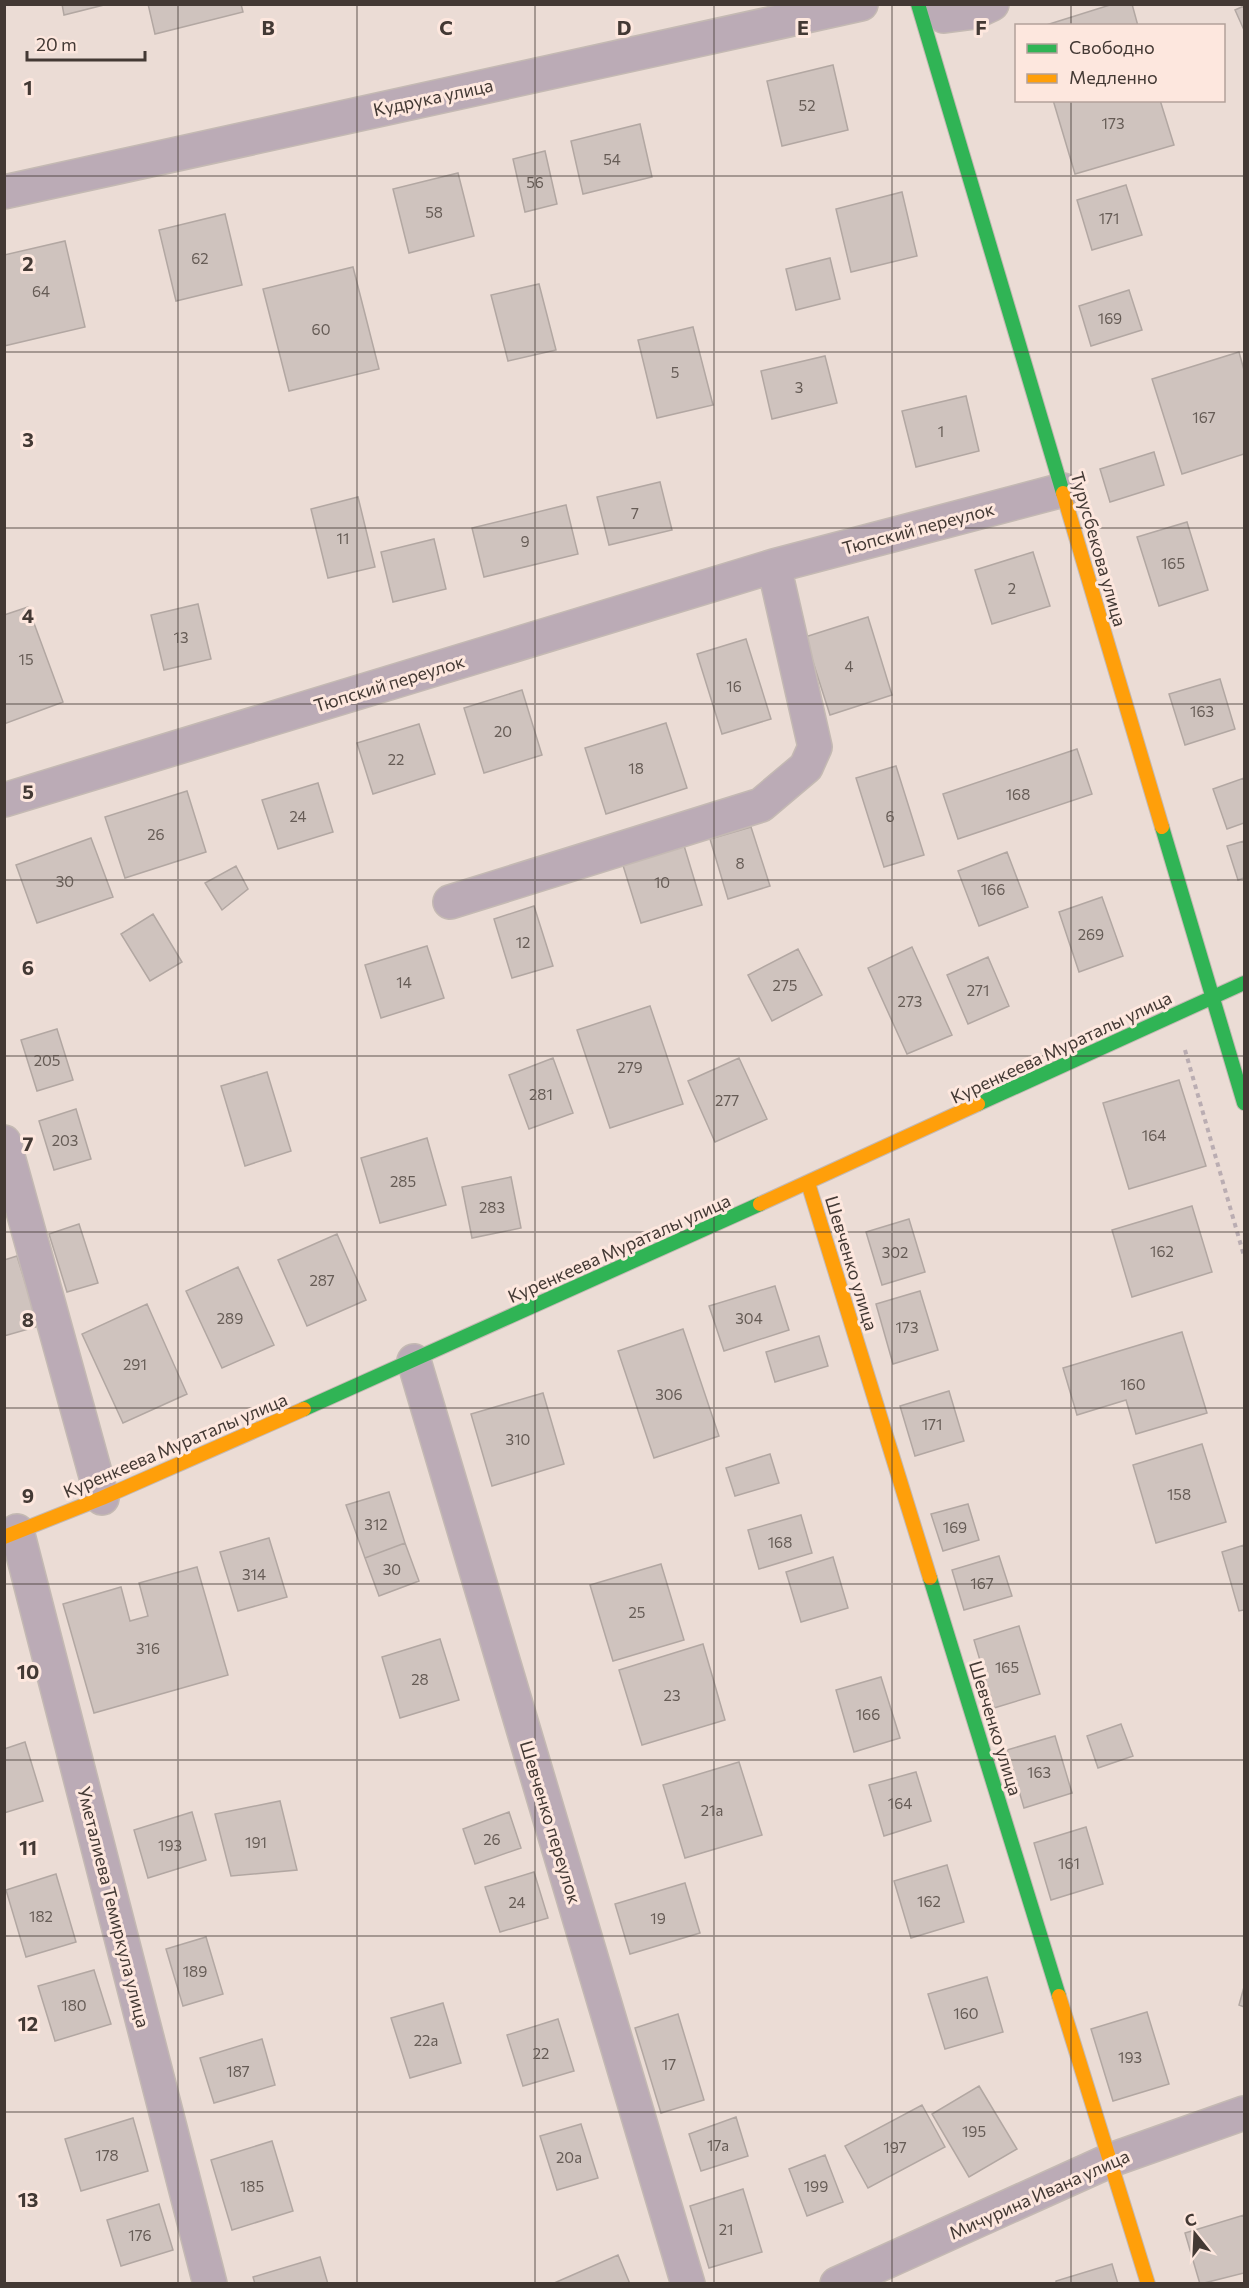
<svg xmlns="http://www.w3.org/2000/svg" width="1249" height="2288" viewBox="0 0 1249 2288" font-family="Commissioner,sans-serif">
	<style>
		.building { fill: #cfc3be; stroke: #b2a7a2; stroke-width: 1.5 }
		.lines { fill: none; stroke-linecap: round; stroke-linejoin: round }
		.street-casing { stroke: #c4b9b3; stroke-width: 36 }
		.fast-casing { stroke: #c4b9b3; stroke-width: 16 }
		.slow-casing { stroke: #c4b9b3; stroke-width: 16 }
		.path { stroke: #baadb2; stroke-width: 4; stroke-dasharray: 4.5 4.5; stroke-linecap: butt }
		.street { stroke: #bbabb6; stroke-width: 33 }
		.fast { stroke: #30b455; stroke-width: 14 }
		.slow { stroke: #ff9f0a; stroke-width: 14 }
		.grid { fill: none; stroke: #433934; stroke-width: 1.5; stroke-opacity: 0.55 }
		.labels { text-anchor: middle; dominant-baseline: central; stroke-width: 6; stroke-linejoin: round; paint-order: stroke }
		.number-label { font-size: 15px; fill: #665c56 }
		.street-label { font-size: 18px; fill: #433934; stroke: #fde7de }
		.grid-label { font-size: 20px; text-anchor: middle; font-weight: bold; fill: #433934; stroke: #fde7de; stroke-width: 6; stroke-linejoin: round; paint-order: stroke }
	</style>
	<rect width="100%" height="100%" fill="#ebdcd5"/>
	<!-- building -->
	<path class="building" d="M62 4H108L64 15Z
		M148 4H241L243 12 155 34Z
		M1113 4H1132L1138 26H1043Z
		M1244 6V30L1235 10Z
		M833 65 848 130 782 146 767 81Z
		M1053 100H1160L1174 145 1075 174Z
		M640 124 652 177 583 194 571 141Z
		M545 151 557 204 525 212 513 159Z
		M458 173 474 236 409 253 393 189Z
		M1126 185 1142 235 1092 250 1077 200Z
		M902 192 917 256 851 272 836 209Z
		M225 214 242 285 176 301 159 230Z
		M65 241 85 327 4 346V255Z
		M830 258 840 299 796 310 786 269Z
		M353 267 379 369 289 391 263 289Z
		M539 284 556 350 508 361 491 295Z
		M1129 290 1142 330 1091 346 1079 306Z
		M693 327 713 405 657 418 638 340Z
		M1239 352 1244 370V454L1182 474 1152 379Z
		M825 356 837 403 772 419 761 371Z
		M966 396 979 451 916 467 902 411Z
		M1154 452 1164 485 1110 502 1100 469Z
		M660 482 672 530 609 545 597 497Z
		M358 497 375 567 328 578 311 509Z
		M566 505 578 554 484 577 472 528Z
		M1187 522 1208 590 1159 606 1137 537Z
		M434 539 446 589 393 602 381 552Z
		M1033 552 1050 606 992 624 975 570Z
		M198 604 211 659 164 670 151 615Z
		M28 607 63 702 4 724V615Z
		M868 617 892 695 830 715 805 637Z
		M746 639 771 719 722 734 697 654Z
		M1220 679 1235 729 1185 745 1169 694Z
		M522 690 542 755 484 773 464 708Z
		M666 723 687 788 606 814 585 748Z
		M419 724 435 774 373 794 357 743Z
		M1077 749 1092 794 958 839 943 794Z
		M896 766 924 855 884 867 856 778Z
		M1244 778V823L1227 829 1213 789Z
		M318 783 333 832 278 849 262 800Z
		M187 791 206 852 125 878 105 817Z
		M751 827 770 886 728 899 710 839Z
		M91 838 113 897 37 923 16 865Z
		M682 839 702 905 641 923 621 859Z
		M1244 841V878L1238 880 1227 846Z
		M1007 852 1028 907 979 926 958 871Z
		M236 866 248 889 222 910 205 883Z
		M1102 897 1123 956 1079 972 1059 912Z
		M534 906 553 966 512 978 494 919Z
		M153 914 182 962 150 981 121 934Z
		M427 946 444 998 381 1018 365 965Z
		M912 947 952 1035 907 1054 868 968Z
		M798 949 822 995 772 1021 748 975Z
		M988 957 1009 1006 968 1024 947 975Z
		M650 1006 683 1104 610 1128 577 1030Z
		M57 1029 73 1080 37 1091 21 1040Z
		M553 1058 573 1113 529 1129 509 1075Z
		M739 1058 767 1119 715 1142 688 1081Z
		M267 1072 291 1151 245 1166 221 1086Z
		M1179 1080 1206 1166 1129 1189 1103 1103Z
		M76 1109 91 1159 54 1170 39 1121Z
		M427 1138 446 1205 380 1223 361 1158Z
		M511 1177 521 1228 472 1238 462 1187Z
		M1192 1206 1212 1272 1132 1297 1112 1230Z
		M909 1219 925 1272 882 1285 866 1232Z
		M79 1224 98 1283 67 1292 49 1234Z
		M337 1234 366 1300 307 1326 278 1260Z
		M17 1256 39 1326 4 1336V1260Z
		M238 1267 274 1345 222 1368 186 1291Z
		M775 1286 789 1330 724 1351 709 1306Z
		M920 1291 938 1350 893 1364 876 1304Z
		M147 1304 187 1394 123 1423 82 1334Z
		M683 1329 719 1436 654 1458 618 1351Z
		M1182 1332 1207 1413 1136 1434 1126 1400 1077 1415 1063 1368Z
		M819 1336 828 1366 775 1382 766 1352Z
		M949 1391 964 1441 915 1456 900 1406Z
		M543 1393 564 1464 492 1486 471 1414Z
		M1202 1444 1226 1522 1156 1543 1133 1465Z
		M770 1454 779 1483 735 1496 726 1468Z
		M389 1492 405 1543 365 1558 346 1505Z
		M968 1504 979 1540 943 1551 931 1514Z
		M801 1515 812 1553 759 1569 748 1530Z
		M269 1538 287 1597 238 1611 220 1552Z
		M405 1543 419 1581 379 1596 365 1558Z
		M1244 1545V1610L1239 1611 1222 1552Z
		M999 1556 1012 1596 964 1610 952 1570Z
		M833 1557 848 1608 801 1622 786 1572Z
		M661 1564 684 1640 613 1661 590 1585Z
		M197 1567 228 1675 94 1713 63 1604 121 1587 130 1621 148 1616 139 1583Z
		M1019 1626 1040 1694 994 1708 974 1640Z
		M440 1639 459 1700 400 1718 382 1657Z
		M703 1644 725 1720 642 1745 619 1670Z
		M881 1677 900 1738 854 1752 836 1690Z
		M1121 1724 1133 1756 1098 1768 1087 1736Z
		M1055 1736 1072 1793 1024 1808 1007 1750Z
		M25 1742 43 1801 4 1813V1749Z
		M739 1762 762 1835 685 1858 663 1785Z
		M916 1772 931 1821 884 1836 869 1785Z
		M280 1801 297 1870 231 1876 215 1814Z
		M192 1812 206 1860 148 1878 134 1830Z
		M509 1812 521 1848 475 1864 463 1829Z
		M1086 1827 1103 1884 1051 1900 1034 1843Z
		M947 1865 964 1922 911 1938 894 1881Z
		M534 1872 548 1918 500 1932 485 1887Z
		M56 1874 76 1942 26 1957 6 1890Z
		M685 1883 700 1933 630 1954 615 1904Z
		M206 1937 223 1994 183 2006 166 1949Z
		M94 1970 111 2024 55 2041 38 1986Z
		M987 1977 1003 2032 945 2049 928 1994Z
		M1244 1987V2007L1239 2005Z
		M443 2003 461 2063 410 2078 391 2018Z
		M1147 2012 1169 2084 1113 2101 1091 2029Z
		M678 2014 704 2100 661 2113 635 2028Z
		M558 2019 574 2071 523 2086 507 2035Z
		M262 2039 275 2085 214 2103 200 2058Z
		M979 2086 1017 2149 969 2177 932 2114Z
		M922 2105 945 2147 868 2188 845 2146Z
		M736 2117 748 2156 701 2171 689 2134Z
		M133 2118 148 2171 81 2191 65 2139Z
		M581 2124 598 2178 557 2190 540 2136Z
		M272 2141 293 2211 232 2230 211 2160Z
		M825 2155 843 2202 807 2216 789 2169Z
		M743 2189 762 2252 709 2268 690 2206Z
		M159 2204 173 2250 121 2266 107 2220Z
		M1244 2215V2273L1200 2284 1185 2233Z
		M618 2255 630 2284H552Z
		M320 2257 328 2284H255L253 2277Z
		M1112 2264 1118 2284H1056V2281Z"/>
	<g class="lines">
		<defs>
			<path id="street" d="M929 4 944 16 975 12 992 4
				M4 192 861 4
				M4 800 774 566 1063 490
				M450 902 761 805 806 767 815 747 774 566
				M4 1142 102 1498
				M414 1361 688 2284
				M17 1531 210 2284
				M837 2284 1111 2160 1244 2113"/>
			<path id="fast" d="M918 4 1063 493
				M1162 827 1244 1103
				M978 1104 1244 983
				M304 1409 760 1204
				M930 1578 1059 1996"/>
			<path id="slow" d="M1063 493 1162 827
				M808 1183 930 1578
				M760 1204 978 1104
				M4 1537 102 1498 304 1409
				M1059 1996 1148 2284"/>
		</defs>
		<!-- street casing -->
		<use href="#street" class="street-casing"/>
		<!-- fast casing -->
		<use href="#fast" class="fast-casing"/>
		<!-- slow casing -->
		<use href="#slow" class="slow-casing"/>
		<!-- path -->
		<path class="path" d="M1185 1050 1244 1256"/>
		<!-- street -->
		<use href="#street" class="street"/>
		<!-- fast -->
		<use href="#fast" class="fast"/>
		<!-- slow -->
		<use href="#slow" class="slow"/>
	</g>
	<!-- grid -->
	<path class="grid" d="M178 4V2284M357 4V2284M535 4V2284M714 4V2284M892 4V2284M1071 4V26M1071 100V2284M4 176H1244M4 352H1244M4 528H1244M4 704H1244M4 880H1244M4 1056H1244M4 1232H1244M4 1408H1244M4 1584H1244M4 1760H1244M4 1936H1244M4 2112H1244"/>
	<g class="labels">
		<!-- number labels -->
		<g class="number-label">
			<text x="807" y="105">52</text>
			<text x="1113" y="123">173</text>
			<text x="612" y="159">54</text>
			<text x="535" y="182">56</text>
			<text x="434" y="212">58</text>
			<text x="1109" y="218">171</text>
			<text x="200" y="258">62</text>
			<text x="41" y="291">64</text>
			<text x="1110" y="318">169</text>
			<text x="321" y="329">60</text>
			<text x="675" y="372">5</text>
			<text x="799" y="387">3</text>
			<text x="1204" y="417">167</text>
			<text x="941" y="431">1</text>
			<text x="635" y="513">7</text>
			<text x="343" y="538">11</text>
			<text x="525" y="541">9</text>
			<text x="1173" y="563">165</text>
			<text x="1012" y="588">2</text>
			<text x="181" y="637">13</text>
			<text x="26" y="659">15</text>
			<text x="849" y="666">4</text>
			<text x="734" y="686">16</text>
			<text x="1202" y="711">163</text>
			<text x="503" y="731">20</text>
			<text x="396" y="759">22</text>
			<text x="636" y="768">18</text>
			<text x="1018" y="794">168</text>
			<text x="298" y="816">24</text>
			<text x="890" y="816">6</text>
			<text x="156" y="834">26</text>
			<text x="740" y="863">8</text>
			<text x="65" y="881">30</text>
			<text x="662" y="882">10</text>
			<text x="993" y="889">166</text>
			<text x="1091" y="934">269</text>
			<text x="523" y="942">12</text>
			<text x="404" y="982">14</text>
			<text x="785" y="985">275</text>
			<text x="978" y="990">271</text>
			<text x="910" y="1001">273</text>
			<text x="47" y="1060">205</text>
			<text x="630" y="1067">279</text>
			<text x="541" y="1094">281</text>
			<text x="727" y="1100">277</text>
			<text x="1154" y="1135">164</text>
			<text x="65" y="1140">203</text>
			<text x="403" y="1181">285</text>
			<text x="492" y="1207">283</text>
			<text x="1162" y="1251">162</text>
			<text x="895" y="1252">302</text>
			<text x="322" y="1280">287</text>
			<text x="230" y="1318">289</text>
			<text x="749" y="1318">304</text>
			<text x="907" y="1327">173</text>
			<text x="135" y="1364">291</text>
			<text x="1133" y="1384">160</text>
			<text x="669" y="1394">306</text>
			<text x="932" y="1424">171</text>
			<text x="518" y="1439">310</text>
			<text x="1179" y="1494">158</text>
			<text x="376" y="1524">312</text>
			<text x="955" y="1527">169</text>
			<text x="780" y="1542">168</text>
			<text x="392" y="1569">30</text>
			<text x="254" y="1574">314</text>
			<text x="982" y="1583">167</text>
			<text x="637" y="1612">25</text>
			<text x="148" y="1648">316</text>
			<text x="1007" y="1667">165</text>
			<text x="420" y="1679">28</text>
			<text x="672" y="1695">23</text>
			<text x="868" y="1714">166</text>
			<text x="1039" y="1772">163</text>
			<text x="900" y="1803">164</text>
			<text x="712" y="1810">21а</text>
			<text x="492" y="1839">26</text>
			<text x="256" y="1842">191</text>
			<text x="170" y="1845">193</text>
			<text x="1069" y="1863">161</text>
			<text x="929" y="1901">162</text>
			<text x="517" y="1902">24</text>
			<text x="41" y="1916">182</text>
			<text x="658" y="1918">19</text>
			<text x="195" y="1971">189</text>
			<text x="74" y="2005">180</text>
			<text x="966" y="2013">160</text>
			<text x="426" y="2040">22а</text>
			<text x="541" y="2053">22</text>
			<text x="1130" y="2057">193</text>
			<text x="669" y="2064">17</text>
			<text x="238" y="2071">187</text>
			<text x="974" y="2131">195</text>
			<text x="718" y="2145">17а</text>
			<text x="895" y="2147">197</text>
			<text x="107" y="2155">178</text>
			<text x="569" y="2157">20а</text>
			<text x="252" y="2186">185</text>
			<text x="816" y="2186">199</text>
			<text x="726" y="2229">21</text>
			<text x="140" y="2235">176</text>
		</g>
		<!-- street labels -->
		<g class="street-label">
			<text transform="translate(433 97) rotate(-12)">Кудрука улица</text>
			<text transform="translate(918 528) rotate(-15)">Тюпский переулок</text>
			<text transform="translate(1099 549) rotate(74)">Турусбекова улица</text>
			<text transform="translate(389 683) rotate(-17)">Тюпский переулок</text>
			<text transform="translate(1061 1047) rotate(-25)">Куренкеева Мураталы улица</text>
			<text transform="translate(619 1248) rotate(-24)">Куренкеева Мураталы улица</text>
			<text transform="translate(852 1263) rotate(73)">Шевченко улица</text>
			<text transform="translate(175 1445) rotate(-23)">Куренкеева Мураталы улица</text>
			<text transform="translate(996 1728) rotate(73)">Шевченко улица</text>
			<text transform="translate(551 1822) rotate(73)">Шевченко переулок</text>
			<text transform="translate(114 1907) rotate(76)">Уметалиева Темиркула улица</text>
			<text transform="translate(1039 2194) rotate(-24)">Мичурина Ивана улица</text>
		</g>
	</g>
	<g class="grid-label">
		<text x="268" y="35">B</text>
		<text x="446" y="35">C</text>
		<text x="624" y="35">D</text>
		<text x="803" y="35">E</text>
		<text x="981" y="35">F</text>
		<text x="28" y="95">1</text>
		<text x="28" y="271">2</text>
		<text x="28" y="447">3</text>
		<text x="28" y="623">4</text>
		<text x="28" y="799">5</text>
		<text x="28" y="975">6</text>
		<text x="28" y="1151">7</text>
		<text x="28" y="1327">8</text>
		<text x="28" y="1503">9</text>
		<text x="28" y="1679">10</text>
		<text x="28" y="1855">11</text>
		<text x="28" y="2031">12</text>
		<text x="28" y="2207">13</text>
	</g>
	<!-- border -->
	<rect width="1249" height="2288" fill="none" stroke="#433934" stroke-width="12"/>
	<!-- legend -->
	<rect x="1015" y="24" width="210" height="78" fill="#fde7de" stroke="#b3a19a" stroke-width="1.5"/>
	<rect x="1027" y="44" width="30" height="9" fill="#30b455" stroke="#b3a19a" stroke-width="1.5"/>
	<text x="1069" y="54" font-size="18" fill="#433934">Свободно</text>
	<rect x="1027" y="74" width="30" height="9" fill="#ff9f0a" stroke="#b3a19a" stroke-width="1.5"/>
	<text x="1069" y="84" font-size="18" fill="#433934">Медленно</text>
	<!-- north arrow -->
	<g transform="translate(1195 2234) rotate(342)" stroke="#fde7de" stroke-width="4.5" paint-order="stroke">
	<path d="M0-4.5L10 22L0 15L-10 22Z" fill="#433934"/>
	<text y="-9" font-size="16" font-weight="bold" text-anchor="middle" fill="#433934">С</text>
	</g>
	<!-- scale -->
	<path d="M27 51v9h118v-9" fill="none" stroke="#433934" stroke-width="3"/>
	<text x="36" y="51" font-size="18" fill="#433934" stroke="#fde7de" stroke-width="4.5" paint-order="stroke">20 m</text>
</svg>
